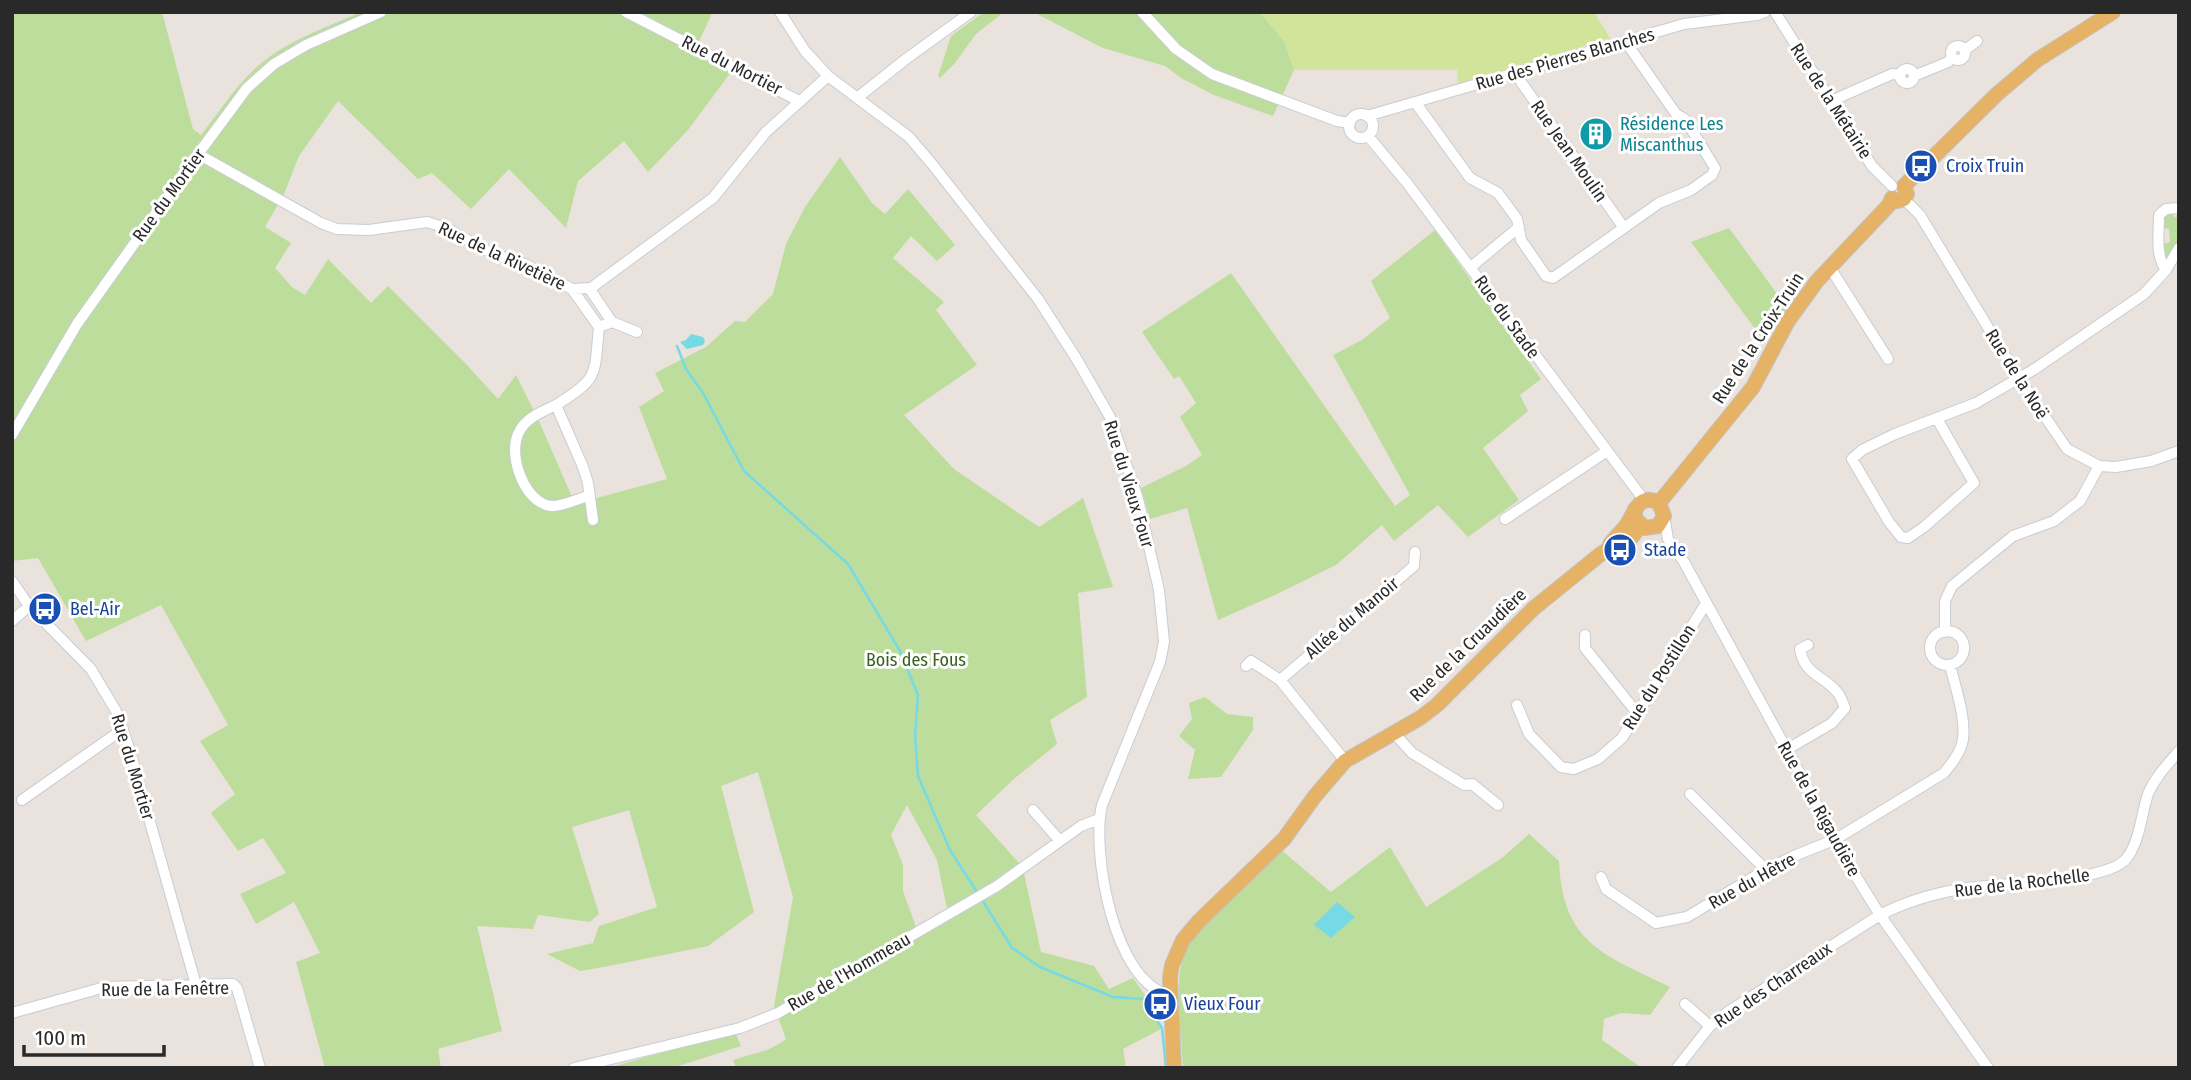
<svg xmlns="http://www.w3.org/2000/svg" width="2191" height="1080" viewBox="0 0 2191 1080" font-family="'Fira Sans Condensed',sans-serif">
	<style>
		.green { fill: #bddd9c }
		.pitch { fill: #d1e499 }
		.water { fill: #76dae5 }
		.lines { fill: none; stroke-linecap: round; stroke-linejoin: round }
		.stream { stroke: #76dae5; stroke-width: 2.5 }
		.minor-casing { stroke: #c7cdd6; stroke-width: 12 }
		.major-casing { stroke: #c3c3c3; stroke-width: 16 }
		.minor { stroke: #fff; stroke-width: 10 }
		.major { stroke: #e5b266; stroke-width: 14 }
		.labels { text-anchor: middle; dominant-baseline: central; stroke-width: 6; stroke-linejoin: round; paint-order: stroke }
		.street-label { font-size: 18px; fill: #292929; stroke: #fff }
		.culture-label { font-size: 18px; fill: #0d838f; stroke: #fff; text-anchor: start }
		.transit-label { font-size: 18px; fill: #164399; stroke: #fff; text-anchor: start }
		.park-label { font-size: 18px; fill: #38601f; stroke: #fff }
	</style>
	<rect width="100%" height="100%" fill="#eae2dc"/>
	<!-- green -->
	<path class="green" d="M12 12H162L193 129 201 135C220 111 239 80 264 61 291 39 330 26 361 12H716L712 13 693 55 731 72 688 130 648 172 624 141 578 181 566 228 509 169 471 209 432 173 418 179 338 101 299 156 284 194 265 227 291 243 275 268 292 287 305 295 328 259 371 303 388 286 465 363 498 399 516 375 539 421 575 504 667 479 639 407 664 391 655 373 706 347 735 321 745 322 773 294 786 244 805 207 840 157 872 203 885 214 908 189 955 245 937 261 911 236 893 258 944 302 936 310 977 365 904 415 954 469 1039 527 1083 498 1113 587 1078 593 1087 697 1050 720 1057 744 1015 778 976 815 1019 863 997 879 947 909 937 860 907 805 891 835 903 865V891L916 927 922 936 1000 891 1024 873 1041 952 1094 966 1109 989 1133 978 1152 1005 1161 1029 1123 1049 1126 1068H736L733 1060C756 1052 766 1054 786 1039L774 1006 793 897 758 772 721 786 754 912 708 946 604 967 580 971 547 954 593 943 599 926 657 907 629 810 572 827 599 914 590 922 538 915 533 929 477 926 502 1031 438 1049 441 1068H325L296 962 320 953 294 902 256 924 240 894 286 873 263 838 238 851 211 813 235 794 200 741 228 725 161 605 86 641 38 558 12 561Z
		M984 12H1004L976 34 955 63 940 78 938 76 951 36Z
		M1033 12H1260L1284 41 1294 70 1273 116 1214 95 1181 78 1165 66 1103 48Z
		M2169 212H2173L2174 217H2179V241L2170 257 2166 258 2163 244 2170 242 2169 229 2162 228 2163 217Z
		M1729 228 1789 310 1764 341 1691 242Z
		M1435 230 1541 379 1520 395 1528 411 1483 448 1519 500 1468 537 1438 505 1394 541 1382 525 1336 565 1275 595 1218 620 1187 508 1150 519 1141 488 1186 466 1202 455 1180 417 1196 403 1179 376 1174 379 1142 332 1231 273 1395 506 1410 495 1333 355 1362 340 1390 318 1371 281Z
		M1205 697 1227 714 1253 717V730L1221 777 1188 779 1195 750 1179 736 1192 719 1189 703Z
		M1529 834 1559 861C1562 944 1605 955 1670 987L1650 1015 1621 1013 1604 1019 1602 1040 1642 1068H1183C1182 1040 1174 984 1183 959 1199 916 1248 880 1280 849L1331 892 1390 847 1426 907 1502 858Z
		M735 1032 741 1046 672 1068H608Z"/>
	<!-- pitch -->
	<path class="pitch" d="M1260 12H1594L1610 38 1458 84 1457 70H1294L1284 41Z"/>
	<!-- water -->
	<path class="water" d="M691 334 703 337 705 341 703 345 687 349 680 342 686 340Z
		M1337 902 1355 917 1331 938 1314 925Z"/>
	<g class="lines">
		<!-- stream -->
		<path class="stream" d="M677 346 686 369 703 393 744 471 848 564 900 651 918 695 915 736 918 776 950 850 977 892
			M981 898 1012 948 1040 967 1113 997 1143 999 1162 1028 1166 1068"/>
		<defs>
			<path id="minor" d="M626 12 799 101
				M780 12 805 51 828 76 909 137 932 164 1038 299 1076 358 1110 417 1138 499 1159 590 1164 642 1160 662 1102 805C1091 852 1114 984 1170 995
				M1142 12 1176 49 1212 74 1337 121 1350 123
				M1775 12 1872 166 1892 186
				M1951 53a7 7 0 1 1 14 0a7 7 0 1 1-14 0Z
				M1965 50 1977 41
				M1900 76a7 7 0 1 1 14 0a7 7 0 1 1-14 0Z
				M1517 72 1521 82 1624 228
				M1914 76 1948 62 1952 57
				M857 98 906 59 971 12
				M1831 101 1892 74 1900 75
				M1415 102 1470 178 1498 193 1517 219 1521 240 1546 276 1553 278 1659 203 1691 190 1712 175 1715 168 1685 119 1676 114 1625 41
				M1349 126a12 12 0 1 1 24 0a12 12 0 1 1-24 0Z
				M1367 116 1684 24 1757 15 1765 12
				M1368 136 1407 183 1644 500
				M198 154 321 223 337 229 369 230 427 222 446 228 493 254 525 264 572 289 591 288 713 198 766 132 828 76
				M1904 199 1920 215 2018 377 2067 449 2099 466 2116 467 2151 461 2179 451
				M1829 266 1888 359
				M1471 267 1519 227
				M2166 270C2155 256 2159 232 2159 215L2166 209 2179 208
				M589 288 612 322
				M572 289 599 327C594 375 600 378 556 405L583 467 588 483 593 520
				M599 327 612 322 637 332
				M556 405C541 412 525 418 518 434 508 457 525 503 551 506 562 507 577 499 588 496
				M1937 419 1974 483 1924 527 1908 538 1901 537 1889 522 1852 459 1862 450 1895 434 1976 403 2033 370 2144 294 2166 270 2179 248
				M12 435 77 324 198 154 247 88 274 64 306 45 381 12
				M1664 516 1668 539 1684 562 1857 878 1880 915 1988 1068
				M1505 519 1607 451
				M12 581 29 606 91 669 116 711 130 751 196 985
				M12 621 29 606
				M1930 648a17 17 0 1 1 34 0a17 17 0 1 1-34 0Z
				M1945 632V601L1952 586 2013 536 2054 521 2080 501 2099 466
				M1585 635V648L1637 713
				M1246 666 1251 661 1280 680
				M1517 705 1529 734 1561 767 1574 769 1598 759 1622 738 1705 605
				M1394 733 1412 753 1464 785 1472 784 1498 805
				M1786 750 1832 723 1845 708C1843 703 1841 696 1837 692 1822 674 1805 676 1800 649L1808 645
				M1345 761 1280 680 1414 566 1415 552
				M1690 794 1766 870
				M22 800 123 729
				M1033 810 1060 841
				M1601 877 1606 889 1656 923 1687 917 1762 872 1794 856 1836 839 1944 773C1951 764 1959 755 1962 744 1968 723 1955 686 1950 665
				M1685 1004 1710 1026
				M12 1013 105 987 233 984 237 988 260 1068
				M574 1068 740 1028 778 1013 997 886 1081 826 1099 819
				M1677 1068 1710 1026 1729 1011 1880 915C1905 902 1932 894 1960 889 1995 883 2106 883 2126 859 2140 842 2141 815 2148 794 2155 777 2168 764 2179 751"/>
			<path id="major" d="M1904 186 1996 95 2037 60 2113 12
				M1892 198 1897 201 1904 199 1907 194 1904 186
				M1659 503 1753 387 1788 321 1817 281 1889 205 1892 198
				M1610 544C1615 538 1621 532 1626 526 1635 512 1639 492 1659 503L1664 516 1658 526 1645 528 1635 519V509
				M1174 1068 1170 978 1172 965 1183 940 1199 921 1284 839 1315 796 1345 761 1420 718 1437 705 1534 608 1602 553 1632 537 1640 526"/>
		</defs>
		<!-- minor casing -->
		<use href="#minor" class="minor-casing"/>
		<!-- major casing -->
		<use href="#major" class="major-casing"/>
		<!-- minor -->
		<use href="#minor" class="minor"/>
		<!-- major -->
		<use href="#major" class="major"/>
	</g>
	<!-- icons -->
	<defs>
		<symbol id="building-disc" viewBox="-11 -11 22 22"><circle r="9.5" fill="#0f9aa8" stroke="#fff"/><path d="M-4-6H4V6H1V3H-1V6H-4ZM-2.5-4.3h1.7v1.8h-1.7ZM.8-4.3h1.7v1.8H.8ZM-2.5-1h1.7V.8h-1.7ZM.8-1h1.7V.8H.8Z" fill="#fff"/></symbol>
		<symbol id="bus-disc" viewBox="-11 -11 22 22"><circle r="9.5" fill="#1a4fb4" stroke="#fff"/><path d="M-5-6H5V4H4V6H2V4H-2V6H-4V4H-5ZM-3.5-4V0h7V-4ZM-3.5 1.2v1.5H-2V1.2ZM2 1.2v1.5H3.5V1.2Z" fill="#fff"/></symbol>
	</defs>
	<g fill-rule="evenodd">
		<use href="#building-disc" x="1577" y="115" width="38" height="38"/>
		<use href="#bus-disc" x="1902" y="147" width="38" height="38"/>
		<use href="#bus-disc" x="1601" y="531" width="38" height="38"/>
		<use href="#bus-disc" x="26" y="590" width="38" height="38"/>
		<use href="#bus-disc" x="1141" y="985" width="38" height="38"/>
	</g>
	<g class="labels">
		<!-- street labels -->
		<g class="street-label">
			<text transform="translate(1565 59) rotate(-16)">Rue des Pierres Blanches</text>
			<text transform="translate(732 65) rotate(27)">Rue du Mortier</text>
			<text transform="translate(1831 101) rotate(57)">Rue de la Métairie</text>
			<text transform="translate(1569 151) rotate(55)">Rue Jean Moulin</text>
			<text transform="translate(169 195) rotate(-54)">Rue du Mortier</text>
			<text transform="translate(502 256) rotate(25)">Rue de la Rivetière</text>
			<text transform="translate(1507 317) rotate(54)">Rue du Stade</text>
			<text transform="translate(1758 338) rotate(-57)">Rue de la Croix-Truin</text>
			<text transform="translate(2017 374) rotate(58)">Rue de la Noë</text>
			<text transform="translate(1129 484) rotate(73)">Rue du Vieux Four</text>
			<text transform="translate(1352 618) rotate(-40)">Allée du Manoir</text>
			<text transform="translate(1468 645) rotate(-44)">Rue de la Cruaudière</text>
			<text transform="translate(1659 677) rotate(-58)">Rue du Postillon</text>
			<text transform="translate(133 767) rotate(73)">Rue du Mortier</text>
			<text transform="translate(1819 809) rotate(61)">Rue de la Rigaudière</text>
			<text transform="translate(1752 881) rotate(-29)">Rue du Hêtre</text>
			<text transform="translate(2022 883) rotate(-7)">Rue de la Rochelle</text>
			<text transform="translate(849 972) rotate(-30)">Rue de l'Hommeau</text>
			<text transform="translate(1773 985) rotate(-34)">Rue des Charreaux</text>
			<text transform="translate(165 989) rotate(-1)">Rue de la Fenêtre</text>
		</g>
		<!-- culture labels -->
		<g class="culture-label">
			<text x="1620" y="124">Résidence Les<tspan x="1620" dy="21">Miscanthus</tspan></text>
		</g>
		<!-- transit labels -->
		<g class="transit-label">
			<text x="1946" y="166">Croix Truin</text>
			<text x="1644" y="550">Stade</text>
			<text x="70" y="609">Bel-Air</text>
			<text x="1184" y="1004">Vieux Four</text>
		</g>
		<!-- park labels -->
		<g class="park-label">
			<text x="916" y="660">Bois des Fous</text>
		</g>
	</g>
	<!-- border -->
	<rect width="2191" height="1080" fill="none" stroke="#292929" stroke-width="28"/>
	<!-- scale -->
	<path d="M24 1045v10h140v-10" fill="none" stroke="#292929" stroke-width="3.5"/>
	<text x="35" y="1045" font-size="21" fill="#292929" stroke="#ffffff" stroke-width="5" paint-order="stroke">100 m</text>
</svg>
